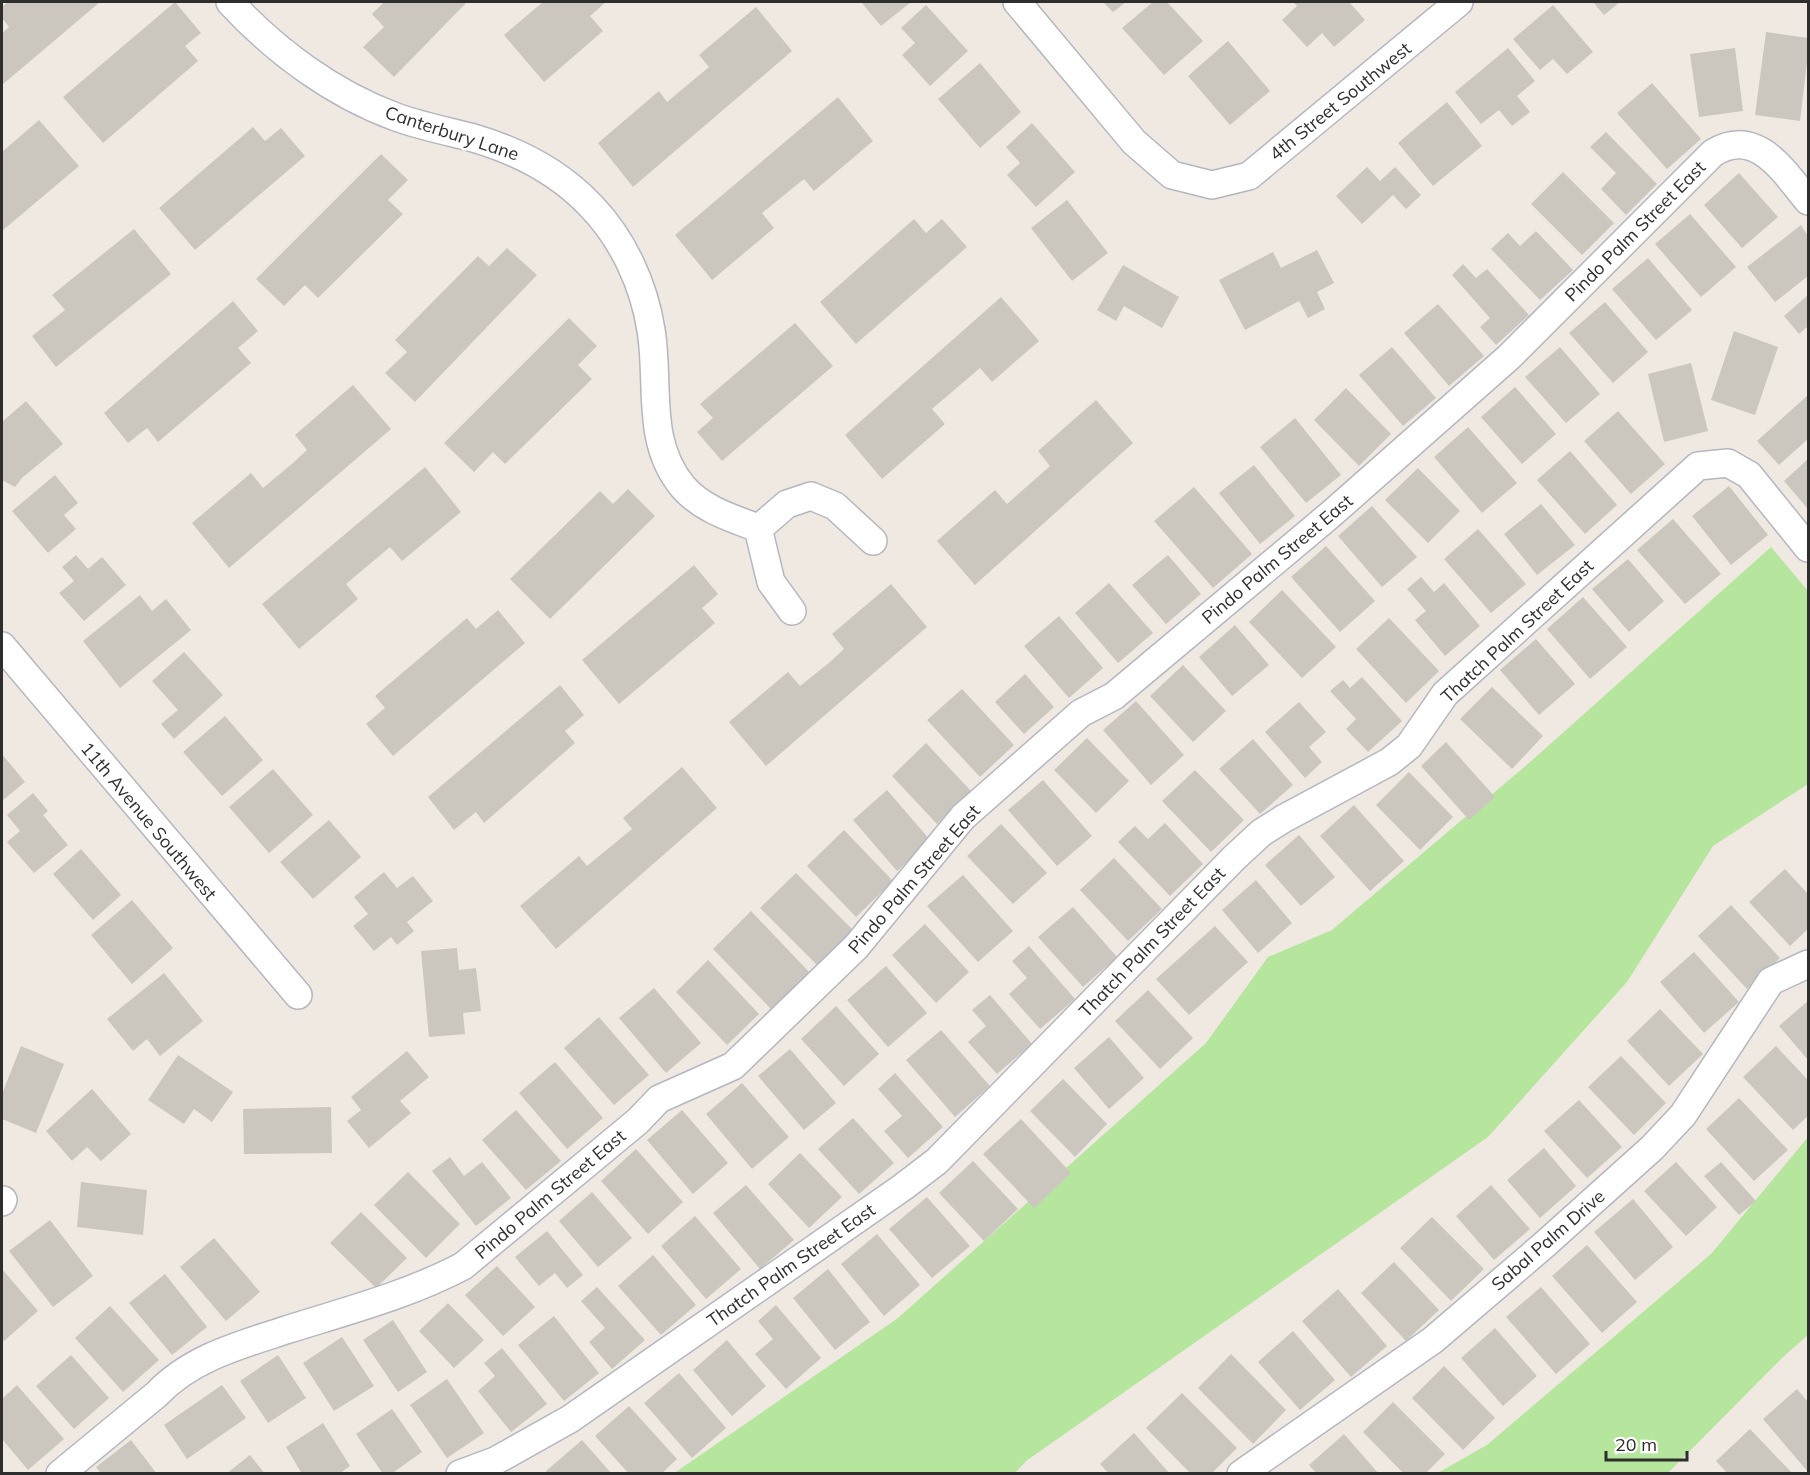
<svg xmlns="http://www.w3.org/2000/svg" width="1810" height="1475" viewBox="0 0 1810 1475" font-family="Mulish,sans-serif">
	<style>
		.green { fill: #b6e59e }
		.building { fill: #cbc7bf }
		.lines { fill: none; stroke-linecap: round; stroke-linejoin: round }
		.street-casing { stroke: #b4b7c1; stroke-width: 30 }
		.street { stroke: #fff; stroke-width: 27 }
		.labels { text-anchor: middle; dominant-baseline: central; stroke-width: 5; stroke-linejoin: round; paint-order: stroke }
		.street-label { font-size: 18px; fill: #2e2e2e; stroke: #fff }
	</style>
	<rect width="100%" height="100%" fill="#efe9e1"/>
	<!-- green -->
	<path class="green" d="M1771 547 1808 591V784L1713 846 1627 982 1488 1137 1026 1461 1015 1473 673 1474 898 1318 1206 1043 1268 957 1332 930 1529 763Z
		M1808 1137V1335L1783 1357 1668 1473 1436 1474 1487 1445 1711 1254Z"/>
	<!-- building -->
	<path class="building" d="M8 2H100L2 85V33L9 27 2 18V7Z
		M175 2 201 33 185 46 198 61 103 143 63 97Z
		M384 2H467L394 77 363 47 384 27 372 14Z
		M543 2H606L590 16 603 31 544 82 504 35Z
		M861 2H911L881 26Z
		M1103 2H1126L1113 12Z
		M1153 2H1167L1203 41 1164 75 1122 28Z
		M1293 2H1349L1365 20 1334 47 1322 33 1307 47 1282 20 1297 6Z
		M1593 2H1620L1604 15Z
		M926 5 968 51 930 86 902 55 915 43 901 28Z
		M1553 5 1593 52 1567 74 1553 59 1540 70 1513 39Z
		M756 7 792 51 633 187 598 143 659 91 667 102 709 67 699 55Z
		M1766 32 1808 38V54L1800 121 1755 115Z
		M1228 41 1270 91 1230 125 1188 76Z
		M1508 48 1535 81 1517 96 1530 112 1512 126 1499 110 1481 124 1455 92Z
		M1735 48 1743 111 1699 117 1690 54Z
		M980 63 1021 112 980 148 938 99Z
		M1652 83 1701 139 1667 169 1617 113Z
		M838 97 873 141 814 191 804 179 762 213 774 228 712 280 675 235Z
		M1447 102 1482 146 1433 186 1398 143Z
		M39 120 79 166 2 231V152Z
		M1032 123 1075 172 1036 207 1007 175 1020 163 1006 147Z
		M253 127 265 141 281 128 305 156 195 250 159 208Z
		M1606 132 1657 184 1626 215 1601 189 1616 173 1590 147Z
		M381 154 408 180 388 200 403 214 318 298 305 285 284 306 256 279Z
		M1367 167 1380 181 1395 167 1421 195 1406 209 1393 195 1362 224 1336 196Z
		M1563 172 1614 223 1582 255 1531 204Z
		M1739 173 1778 217 1742 248 1704 205Z
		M1067 200 1108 253 1072 281 1031 228Z
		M1690 214 1736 267 1701 297 1655 244Z
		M914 219 926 233 942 219 967 247 856 344 820 302Z
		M1801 225 1808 236V276L1775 302 1747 267Z
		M134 229 171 274 56 367 32 336 65 310 52 295Z
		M1536 231 1573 270 1540 300 1491 249 1508 233 1520 246Z
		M507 248 537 275 415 402 385 373 407 352 395 340 478 256 489 266Z
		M1317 250 1334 283 1317 292 1325 309 1308 318 1299 301 1245 330 1219 280 1273 252 1281 268Z
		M1648 258 1692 310 1656 340 1612 289Z
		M1463 264 1476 278 1487 269 1529 315 1496 345 1480 327 1490 318 1452 275Z
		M1123 265 1179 297 1162 328 1124 306 1116 321 1097 310Z
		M1808 295V326L1799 334 1784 316Z
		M1001 297 1039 341 992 382 980 368 932 409 945 424 882 479 845 435Z
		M233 301 258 331 238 348 251 363 158 442 147 428 128 443 104 413Z
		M1605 302 1648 352 1613 383 1569 333Z
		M1438 304 1484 356 1449 386 1404 333Z
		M569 318 597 346 578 365 592 379 505 464 493 452 474 472 444 443Z
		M795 323 833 366 722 461 697 432 713 418 700 404Z
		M1734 331 1778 347 1755 415 1711 400Z
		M1392 347 1436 398 1403 426 1359 375Z
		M1560 347 1600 394 1566 423 1525 377Z
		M1691 363 1708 431 1664 442 1648 374Z
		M353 385 391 429 229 568 192 523 251 473 263 488 293 463 307 450 295 435Z
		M1515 387 1556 434 1522 464 1481 417Z
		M1346 388 1391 434 1359 466 1314 420Z
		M1808 395V439L1779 465 1757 441Z
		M1096 400 1133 443 975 585 937 541 995 490 1007 504 1050 466 1038 451Z
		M26 401 63 444 22 478 15 487 2 480V422Z
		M1618 411 1665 464 1631 494 1584 441Z
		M1295 418 1341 475 1306 503 1260 447Z
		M1468 427 1517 483 1482 513 1434 457Z
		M1570 451 1617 505 1585 534 1537 480Z
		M1808 459V509L1784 481Z
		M1254 465 1295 516 1260 544 1219 493Z
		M425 467 461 512 402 561 390 547 346 584 358 599 299 649 262 604Z
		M1418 468 1460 511 1428 543 1385 500Z
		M55 475 78 503 64 515 76 529 48 553 12 511Z
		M1729 486 1768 535 1731 565 1692 516Z
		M1194 487 1252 554 1213 588 1154 521Z
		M628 489 655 516 550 619 510 579 600 491 613 504Z
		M1541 504 1575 545 1537 575 1504 534Z
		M1372 506 1417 557 1382 587 1338 536Z
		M1673 519 1721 574 1685 604 1637 550Z
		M1478 529 1526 584 1491 613 1444 559Z
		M1326 546 1375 601 1340 632 1291 577Z
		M76 555 88 569 102 557 126 585 84 621 59 593 74 581 62 567Z
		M1168 555 1201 594 1166 624 1132 585Z
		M1628 559 1664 601 1629 632 1592 589Z
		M694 565 718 594 702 608 715 623 619 704 582 660Z
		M1421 577 1434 592 1444 583 1480 626 1445 656 1415 620 1426 611 1407 589Z
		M1109 583 1153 633 1118 663 1075 613Z
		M891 584 927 627 766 766 729 722 788 672 800 686 830 662 844 649 832 634Z
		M1282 590 1336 647 1302 678 1249 622Z
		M140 595 152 611 166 599 191 630 120 688 83 641Z
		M1583 597 1627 647 1590 679 1547 629Z
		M498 610 525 643 393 756 366 724 385 708 375 696 467 618 476 629Z
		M1059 616 1103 668 1069 698 1024 646Z
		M1389 618 1439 671 1406 703 1356 649Z
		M1235 625 1269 665 1232 696 1199 657Z
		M1536 639 1575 684 1539 715 1500 670Z
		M184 652 223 695 174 739 161 724 178 710 152 681Z
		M1183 665 1226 711 1193 742 1150 696Z
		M1025 674 1054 707 1024 734 995 702Z
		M1362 677 1402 721 1368 752 1346 729 1356 719 1330 691 1343 680 1350 688Z
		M560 685 584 715 565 731 575 743 484 823 476 812 454 830 428 797Z
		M1492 687 1543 736 1512 769 1460 719Z
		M962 689 1014 745 980 777 927 720Z
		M1136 701 1184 755 1151 785 1103 730Z
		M1299 702 1326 732 1309 747 1322 762 1305 778 1265 732Z
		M225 716 263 760 222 796 183 752Z
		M1087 738 1129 781 1096 813 1054 770Z
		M1253 739 1293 785 1260 814 1219 769Z
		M1446 742 1495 797 1469 820 1421 766Z
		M926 743 971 791 937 824 892 776Z
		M2 754 25 782 2 801Z
		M682 767 717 808 556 949 520 906 579 856 587 866 632 829 623 818Z
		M273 769 313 815 269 853 229 807Z
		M1195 770 1244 820 1211 852 1162 801Z
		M1409 772 1453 817 1420 850 1376 805Z
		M1043 780 1092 836 1057 866 1008 810Z
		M887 790 931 841 897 871 853 820Z
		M33 793 48 811 43 815 68 845 34 873 7 842 20 831 7 815Z
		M1354 805 1404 861 1370 891 1320 836Z
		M329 820 361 857 313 899 280 862Z
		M1165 823 1203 864 1170 896 1118 842 1135 826 1148 839Z
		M1001 824 1047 873 1013 904 967 856Z
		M844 830 893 881 856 917 807 866Z
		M1299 835 1335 877 1301 906 1265 865Z
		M81 849 121 895 93 920 53 874Z
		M1114 858 1162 909 1128 941 1080 890Z
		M1785 869 1808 894V929L1790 946 1749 902Z
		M384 872 397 888 413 876 433 901 407 922 414 931 397 945 391 937 374 951 353 926 368 914 354 897Z
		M796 873 853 930 817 965 760 908Z
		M963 875 1013 931 978 962 927 906Z
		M1256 880 1292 923 1258 953 1222 910Z
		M132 900 173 948 132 984 91 935Z
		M1731 905 1780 958 1747 989 1698 936Z
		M1073 907 1117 957 1083 987 1038 937Z
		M751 911 810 973 772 1010 713 949Z
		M925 924 969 972 936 1003 892 955Z
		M1215 926 1248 962 1189 1015 1156 979Z
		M1029 946 1075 999 1040 1029 1009 994 1027 978 1012 961Z
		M457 948 459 970 476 968 481 1011 463 1013 465 1034 429 1037 421 951Z
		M1694 952 1739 1002 1704 1033 1660 982Z
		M708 960 759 1014 727 1045 676 992Z
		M886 966 927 1013 888 1047 847 1000Z
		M164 973 203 1021 160 1056 147 1039 133 1051 107 1019Z
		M654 988 701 1043 666 1073 619 1018Z
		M1148 990 1193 1038 1160 1069 1115 1021Z
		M990 995 1032 1044 997 1074 968 1042 986 1026 972 1010Z
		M1808 1001V1060L1779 1026Z
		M836 1006 879 1054 844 1086 801 1039Z
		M1660 1009 1703 1054 1669 1086 1627 1041Z
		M599 1017 649 1075 614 1105 564 1048Z
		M941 1030 990 1086 955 1117 906 1060Z
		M1109 1037 1144 1078 1109 1109 1074 1068Z
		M21 1046 64 1064 36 1133 2 1119V1094Z
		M1776 1046 1808 1080V1116L1793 1130 1743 1077Z
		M790 1049 836 1103 804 1130 758 1076Z
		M407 1051 429 1077 400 1101 411 1113 369 1148 347 1121 361 1110 351 1097Z
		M178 1055 233 1092 212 1122 194 1109 184 1124 148 1100Z
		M1621 1056 1666 1103 1634 1135 1588 1087Z
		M555 1062 603 1118 567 1149 519 1093Z
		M895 1073 943 1127 908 1158 884 1131 902 1116 878 1089Z
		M1063 1079 1107 1124 1075 1157 1030 1111Z
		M742 1083 789 1137 752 1169 706 1114Z
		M92 1089 131 1134 101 1161 87 1147 72 1161 46 1131Z
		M1739 1098 1788 1150 1754 1181 1706 1129Z
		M1579 1100 1622 1147 1587 1178 1544 1131Z
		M331 1107 332 1153 244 1154 243 1109Z
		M516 1110 561 1161 526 1190 482 1140Z
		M682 1110 728 1163 693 1194 647 1140Z
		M853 1118 894 1163 859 1194 818 1149Z
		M1021 1119 1071 1173 1034 1208 983 1154Z
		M1544 1148 1576 1186 1540 1218 1507 1180Z
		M636 1149 683 1202 648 1234 601 1181Z
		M800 1153 842 1197 809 1228 768 1184Z
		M450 1157 464 1176 482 1162 511 1198 476 1226 432 1171Z
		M973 1161 1018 1209 984 1241 939 1193Z
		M1676 1162 1717 1207 1686 1236 1644 1191Z
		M1721 1162 1756 1201 1739 1215 1704 1176Z
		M408 1172 460 1224 426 1258 374 1205Z
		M81 1182 147 1190 143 1235 77 1227Z
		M746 1185 794 1240 760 1269 713 1213Z
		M1491 1185 1530 1229 1494 1260 1456 1216Z
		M592 1192 632 1238 598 1267 559 1221Z
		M927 1197 970 1246 932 1278 889 1229Z
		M1633 1199 1673 1247 1635 1280 1594 1232Z
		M361 1212 407 1258 376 1288 330 1243Z
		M695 1216 741 1269 706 1299 661 1246Z
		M1432 1217 1484 1269 1451 1301 1400 1248Z
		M50 1220 93 1276 53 1307 9 1251Z
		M547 1231 583 1275 567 1288 555 1273 539 1286 515 1257Z
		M877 1234 920 1285 884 1316 841 1264Z
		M214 1238 260 1292 226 1321 180 1267Z
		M1587 1245 1637 1302 1602 1333 1552 1276Z
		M653 1255 696 1305 661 1335 618 1286Z
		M1394 1262 1439 1310 1406 1341 1361 1293Z
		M497 1266 535 1307 503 1336 465 1295Z
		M2 1269 38 1311 4 1341 2 1338Z
		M828 1269 870 1322 835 1350 793 1298Z
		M165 1274 207 1327 172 1355 129 1303Z
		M597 1287 645 1340 612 1369 589 1342 605 1328 581 1301Z
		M1541 1287 1590 1344 1556 1374 1506 1317Z
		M1338 1289 1387 1346 1351 1377 1302 1321Z
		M448 1303 484 1340 454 1368 419 1331Z
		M776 1305 821 1358 786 1389 755 1354 773 1339 758 1321Z
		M110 1306 159 1360 123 1392 75 1338Z
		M554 1316 599 1373 564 1401 518 1345Z
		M393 1320 427 1372 398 1392 363 1340Z
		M1495 1328 1537 1376 1503 1406 1461 1358Z
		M1293 1331 1335 1380 1300 1410 1258 1362Z
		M342 1337 374 1386 334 1411 303 1363Z
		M727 1340 766 1386 732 1416 693 1370Z
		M502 1348 547 1404 511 1432 478 1391 495 1376 484 1363Z
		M1231 1354 1286 1410 1253 1444 1198 1388Z
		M71 1355 109 1398 74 1429 36 1386Z
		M278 1355 306 1398 268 1423 240 1381Z
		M1444 1366 1495 1418 1463 1450 1412 1398Z
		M679 1373 726 1428 692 1458 644 1403Z
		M447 1379 484 1433 447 1458 410 1405Z
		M17 1385 64 1439 28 1470 2 1439V1399Z
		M222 1385 246 1418 187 1459 164 1425Z
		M1797 1389 1808 1402V1472L1763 1419Z
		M1182 1393 1237 1448 1211 1474H1191L1146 1428Z
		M1393 1402 1445 1454 1425 1474H1404L1363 1432Z
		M629 1406 677 1459 661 1474H629L595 1436Z
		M392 1409 422 1452 391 1474H383L356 1434Z
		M323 1423 350 1466 339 1474H302L286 1447Z
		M1750 1429 1793 1474H1728L1716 1461Z
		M1134 1433 1170 1474H1109L1100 1464Z
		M1344 1434 1379 1474H1317L1309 1465Z
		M131 1440 157 1474H101L96 1467Z
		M582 1440 612 1474H548L546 1471Z
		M250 1455 265 1474H226Z"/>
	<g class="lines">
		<defs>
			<path id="street" d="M230 2C275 51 333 94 396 117 421 126 446 131 470 137 516 150 558 171 591 206 623 239 644 285 651 330 660 384 645 442 683 487 702 509 731 518 758 528L771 582 792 611
				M1017 2 1134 142 1172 175 1212 185 1249 176 1459 2
				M758 529 787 504 811 496 835 506 873 541
				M2 646 298 995
				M2 1202 3 1200
				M60 1474 157 1394C191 1358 240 1345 286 1330 346 1311 408 1295 463 1266L638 1121 659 1099 733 1066 856 947 963 817 1081 713 1114 696 1330 515 1509 357 1713 153C1757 126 1784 172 1808 201
				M460 1474 495 1461 570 1419 903 1187 937 1161 1234 858 1261 833 1283 819 1389 762 1409 746 1445 694 1698 466 1728 463 1749 475 1808 548
				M1241 1474 1433 1340 1544 1245 1652 1148 1683 1115 1771 981 1808 964"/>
		</defs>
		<!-- street casing -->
		<use href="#street" class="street-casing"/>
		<!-- street -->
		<use href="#street" class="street"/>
	</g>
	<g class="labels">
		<!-- street labels -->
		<g class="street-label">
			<text transform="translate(1340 101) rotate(-39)">4th Street Southwest</text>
			<text transform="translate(452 133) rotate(18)">Canterbury Lane</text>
			<text transform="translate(1635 231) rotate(-45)">Pindo Palm Street East</text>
			<text transform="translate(1277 559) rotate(-40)">Pindo Palm Street East</text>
			<text transform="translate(1517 631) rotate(-43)">Thatch Palm Street East</text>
			<text transform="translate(149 821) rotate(50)">11th Avenue Southwest</text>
			<text transform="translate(914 879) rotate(-49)">Pindo Palm Street East</text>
			<text transform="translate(1152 942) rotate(-46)">Thatch Palm Street East</text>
			<text transform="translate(550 1194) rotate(-40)">Pindo Palm Street East</text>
			<text transform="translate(1548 1240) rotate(-41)">Sabal Palm Drive</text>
			<text transform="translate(791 1265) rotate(-35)">Thatch Palm Street East</text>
		</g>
	</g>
	<!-- border -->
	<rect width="1810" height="1475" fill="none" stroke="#2e2e2e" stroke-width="6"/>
	<!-- scale -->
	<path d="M1606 1451v9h81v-9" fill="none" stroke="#2e2e2e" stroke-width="3"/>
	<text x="1615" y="1451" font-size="18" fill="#2e2e2e" stroke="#ffffff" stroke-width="4.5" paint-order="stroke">20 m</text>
</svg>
